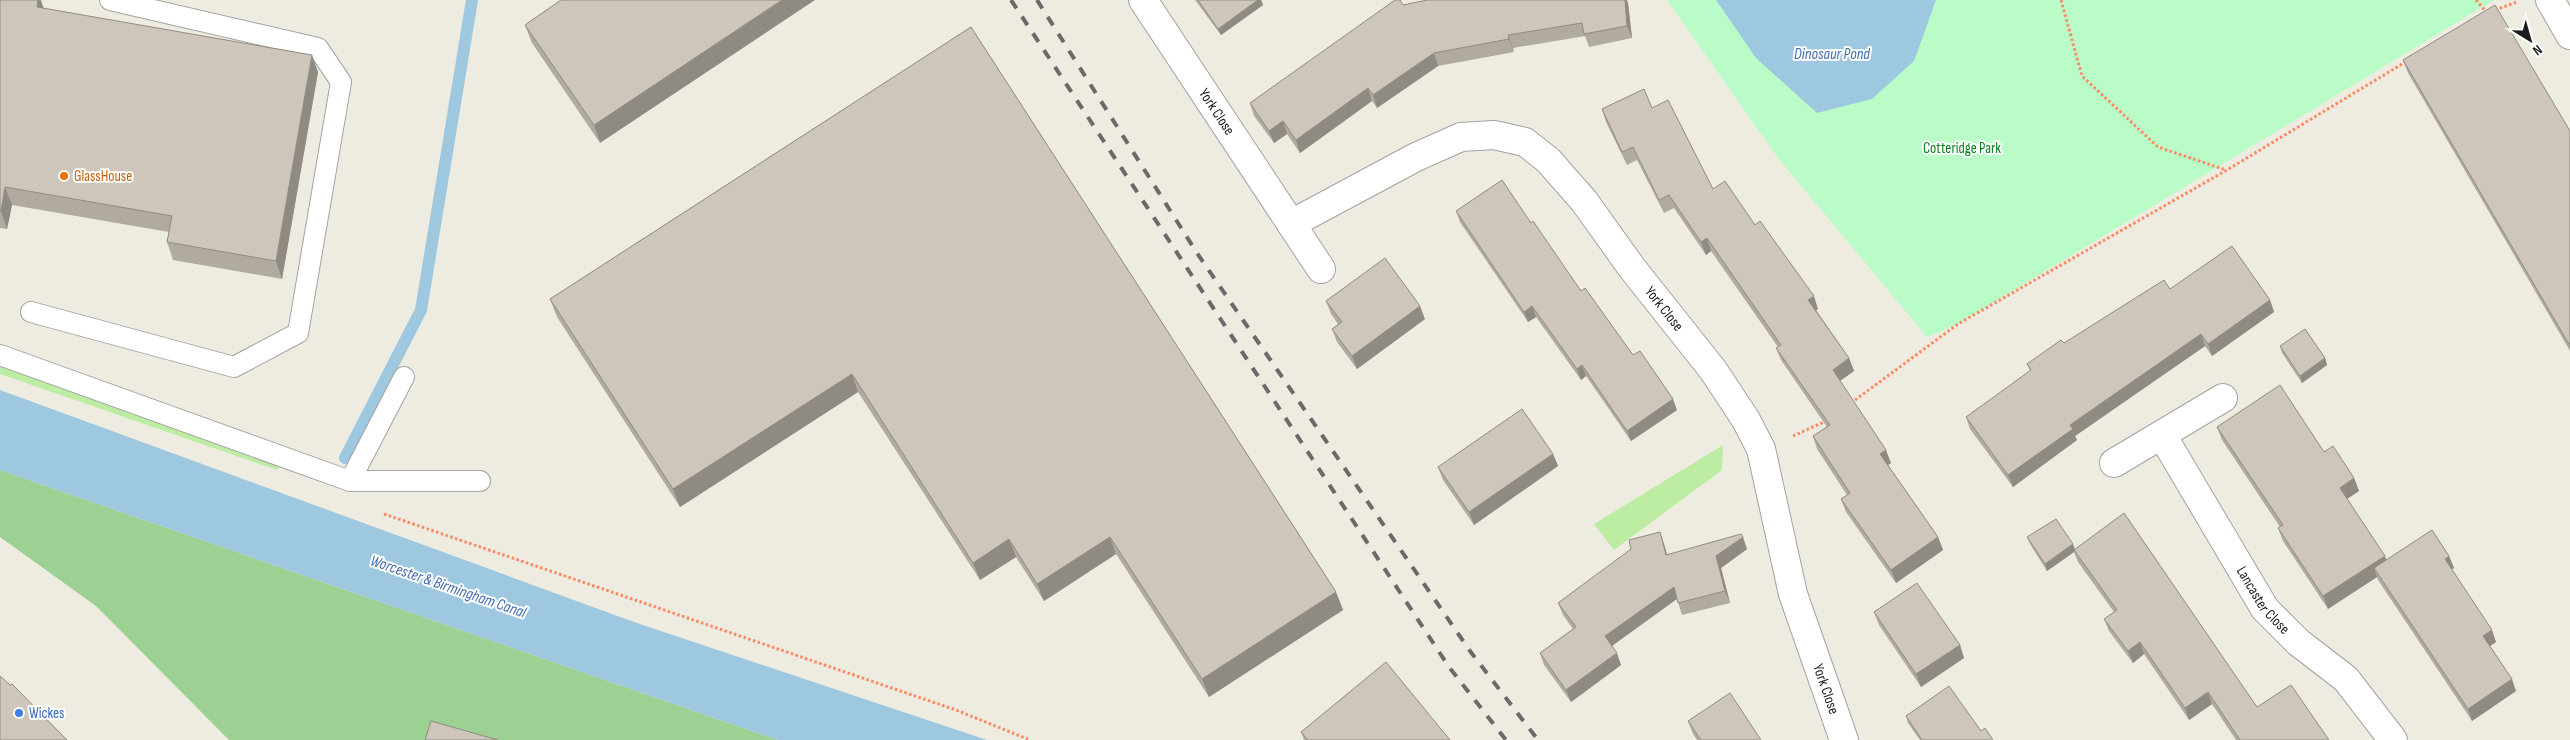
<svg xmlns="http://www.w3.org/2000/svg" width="2570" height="740" viewBox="0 0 2570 740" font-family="'Sofia Sans Condensed',sans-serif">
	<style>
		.grass { fill: #bdeca3 }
		.forest { fill: #9dd093 }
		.park { fill: #bafcc8 }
		.water { fill: #9ec8df }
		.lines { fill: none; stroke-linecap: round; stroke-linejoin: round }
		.stream { stroke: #9ec8df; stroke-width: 12 }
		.service-casing { stroke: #a3a3a3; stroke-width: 22 }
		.minor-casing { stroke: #a3a3a3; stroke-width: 30 }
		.tertiary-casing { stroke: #a3a3a3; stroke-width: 30 }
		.path { stroke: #ff8761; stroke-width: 3; stroke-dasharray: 2.5 2.5; stroke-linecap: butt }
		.service { stroke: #fff; stroke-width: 20 }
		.minor { stroke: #fff; stroke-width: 28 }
		.tertiary { stroke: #fff; stroke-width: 28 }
		.rail { stroke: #6a6a6a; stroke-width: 4; stroke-dasharray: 10 10; stroke-linecap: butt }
		.wall { fill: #b1aaa0 }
		.shaded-wall { fill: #908b82 }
		.building { fill: #cec6ba; stroke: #908b82 }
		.food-dot { fill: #e8710a; stroke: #fff; stroke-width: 2 }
		.shop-dot { fill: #3f7fe0; stroke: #fff; stroke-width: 2 }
		.labels { text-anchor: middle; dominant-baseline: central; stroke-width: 4; stroke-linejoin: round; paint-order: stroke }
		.street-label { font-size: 15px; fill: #1c1c1c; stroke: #fff }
		.park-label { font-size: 15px; fill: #057f1f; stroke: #fff }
		.food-label { font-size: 15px; fill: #c56008; stroke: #fff; text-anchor: start }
		.shop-label { font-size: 15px; fill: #366cbe; stroke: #fff; text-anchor: start }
		.water-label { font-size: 16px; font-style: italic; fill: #446cb1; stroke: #fff }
	</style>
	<rect width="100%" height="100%" fill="#eeece1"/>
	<!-- grass -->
	<path class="grass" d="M0 365 286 457 277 470 0 374Z
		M1723 445 1722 470 1614 550 1594 524Z"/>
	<!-- forest -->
	<path class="forest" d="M0 470 778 740H229L96 606 0 537Z"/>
	<!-- park -->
	<path class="park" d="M1667 0H2494L1958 324 1927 337 1778 158Z"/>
	<!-- water -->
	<path class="water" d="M1716 0H1936L1914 61 1872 99 1817 113 1756 58Z
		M0 390 634 622 987 740H778L0 470Z"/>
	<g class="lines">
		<!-- stream -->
		<path class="stream" d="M345 458 421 310 472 0"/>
		<defs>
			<path id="service" d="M31 312 234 367 298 333 341 82 318 48 110 0
				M0 355 350 481 404 377
				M350 481H480"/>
			<g id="minor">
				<path id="s1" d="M1143 0 1321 269"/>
				<path id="s2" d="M1291 224 1416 157 1461 137 1494 135 1525 142 1548 160 1584 201 1632 268 1713 370 1746 420 1761 449 1793 594 1844 740"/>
				<path id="s3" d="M2162 435 2265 609 2298 642 2346 679 2393 740"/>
				<path d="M2114 463 2223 398"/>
			</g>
			<path id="tertiary" d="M2550 0 2570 35"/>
		</defs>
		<!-- service casing -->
		<use href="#service" class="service-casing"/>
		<!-- minor casing -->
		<use href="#minor" class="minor-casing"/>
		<!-- tertiary casing -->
		<use href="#tertiary" class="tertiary-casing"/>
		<!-- path -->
		<path class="path" d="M2061 0 2082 76 2158 147 2226 170
			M2476 0 2487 13
			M2495 10 2517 2
			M1851 403 1958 324 2227 170 2407 61
			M1793 436 1826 421
			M384 514 956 710 1030 740"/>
		<!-- service -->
		<use href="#service" class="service"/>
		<!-- minor -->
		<use href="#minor" class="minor"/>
		<!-- tertiary -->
		<use href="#tertiary" class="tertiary"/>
		<!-- rail -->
		<path class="rail" d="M1011 0 1449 667 1506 740
			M1037 0 1197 253 1470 651 1538 740"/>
	</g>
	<!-- wall -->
	<path class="wall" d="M0 0 43 8 318 72 282 279 173 260 167 242 169 232 12 205 7 229 0 228Z
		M561 0 600 143 532 43 525 25Z
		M1195 0H1261L1263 5 1221 35Z
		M1628 3 1632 38 1589 47 1585 36 1513 48 1514 52 1438 66 1377 108 1372 101 1300 153 1287 134 1274 143 1254 116 1250 103 1403 5Z
		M971 27 1336 592 1343 610 1209 697 1116 554 1044 601 1016 557 980 580 858 392 680 507 557 317 550 299Z
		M2403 60 2570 131V351L2408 73Z
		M1652 108 1713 189 1755 225 1818 309 1816 310 1849 358 1854 371 1840 381 1891 463 1888 465 1938 537 1943 550 1896 583 1846 512 1841 499 1847 495 1817 449 1813 436 1827 427 1781 360 1776 348 1778 347 1711 251 1706 255 1674 208 1664 213 1637 160 1627 165 1606 122 1602 109Z
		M1456 211 1531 223 1581 291 1633 355 1677 410 1631 441 1586 376 1581 380 1536 317 1528 322 1460 222Z
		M2170 289 2270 300 2274 312 2212 356 2205 346 2075 436 2077 440 2013 487 1970 429 1966 417 2030 371 2027 364Z
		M1326 301 1425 319 1357 369 1337 342 1332 329 1338 324 1331 314Z
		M2280 346 2325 358 2327 365 2302 383 2282 353Z
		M2217 427 2324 452 2354 478 2359 491 2347 499 2386 560 2449 556 2454 568 2451 570 2496 642 2490 646 2516 691 2472 721 2378 580 2377 577 2328 609 2283 541 2278 528 2280 527 2222 440Z
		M1553 454 1558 466 1474 525 1443 480 1438 467Z
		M1660 532 1667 554 1747 549 1721 568 1730 603 1682 615 1677 599 1612 646 1621 665 1571 702 1544 665 1540 653 1573 629 1563 615 1558 603Z
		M2027 537 2073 544 2075 549 2257 707 2329 740H2236L2212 704 2189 720 2144 654 2133 663 2109 631 2104 619 2114 612 2078 562 2074 552 2047 571 2030 544Z
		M1874 612 1960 645 1964 658 1921 687 1879 625Z
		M1906 716 1981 731 1993 740H1920L1908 723Z
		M1688 721 1761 740H1697L1693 734Z
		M1301 732 1450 740H1304Z"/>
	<!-- shaded-wall -->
	<path class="shaded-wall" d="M38 0H41L45 13 37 7Z
		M782 0H815L600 143 594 125Z
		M1258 0H1261L1263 5 1221 35 1218 29Z
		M1625 0H1627L1628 3 1632 38 1627 26Z
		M1508 35 1513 48 1514 52 1509 39Z
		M1434 53 1438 66 1377 108 1373 95Z
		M312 55 318 72 282 279 276 261Z
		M1368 88 1372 101 1300 153 1296 140Z
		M1283 121 1287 134 1274 143 1269 131Z
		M5 187 12 205 7 229 1 211Z
		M1707 238 1711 251 1706 255 1701 242Z
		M1814 296 1818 309 1813 312 1808 300Z
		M2270 300 2274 312 2212 356 2208 344Z
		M1420 306 1425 319 1357 369 1352 356Z
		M1532 306 1536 317 1528 322 1524 312Z
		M2201 334 2205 346 2075 436 2077 440 2013 487 2008 475 2070 425Z
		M1849 358 1854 371 1837 383 1833 370Z
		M2325 358 2327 365 2302 383 2300 376Z
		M1582 365 1586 376 1581 380 1577 369Z
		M852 374 858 392 680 507 673 489Z
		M1673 399 1677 410 1631 441 1627 431Z
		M1886 450 1891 463 1885 467 1880 454Z
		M1553 454 1558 466 1474 525 1469 512Z
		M2354 478 2359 491 2344 501 2340 488Z
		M1660 532 1664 544 1670 566 1666 555Z
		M1110 537 1116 554 1044 601 1037 584Z
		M1743 537 1747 549 1721 568 1730 603 1725 591 1716 556Z
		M1938 537 1943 550 1896 583 1891 570Z
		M1009 539 1016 557 980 580 973 563Z
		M2073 544 2075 551 2074 550V552L2047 571 2045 564Z
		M2385 556 2389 569 2374 568 2377 577 2328 609 2323 596Z
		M2449 556 2454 568 2449 571 2445 559Z
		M1674 587 1678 598 1609 648 1605 636Z
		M1336 592 1343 610 1209 697 1202 679Z
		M2492 630 2496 642 2487 648 2483 636Z
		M2140 642 2144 654 2133 663 2128 651Z
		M1960 645 1964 658 1921 687 1916 674Z
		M1617 653 1621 665 1571 702 1566 690Z
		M2512 679 2516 691 2472 721 2468 709Z
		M2208 692 2212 704 2189 720 2185 708Z"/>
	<!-- building -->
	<path class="building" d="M0 0H38L37 7 312 55 276 261 167 242 172 216 5 187 1 211H0Z
		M561 0H782L594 125 525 25Z
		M1198 0H1258L1218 29Z
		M1395 0H1400L1403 5 1427 0H1625L1627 26 1584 34 1582 23 1508 35 1509 39 1434 53 1373 95 1368 88 1296 140 1283 121 1269 131 1250 103Z
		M2495 5 2570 131V346L2403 60Z
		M971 27 1336 592 1202 679 1110 537 1037 584 1009 539 973 563 852 374 673 489 550 299Z
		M1644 89 1652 108 1668 100 1713 189 1725 181 1755 225 1760 221 1814 296 1808 300 1849 358 1833 370 1886 450 1880 454 1938 537 1891 570 1841 499 1850 493 1813 436 1830 425 1776 348 1781 345 1707 238 1701 242 1669 195 1659 200 1633 147 1622 152 1602 109Z
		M1502 180 1531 223 1533 221 1581 291 1585 288 1633 355 1640 351 1673 399 1627 431 1582 365 1577 369 1532 306 1524 312 1456 211Z
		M2232 246 2270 300 2208 344 2201 334 2070 425 2073 429 2008 475 1966 417 2031 370 2027 364 2061 340 2064 343 2164 280 2170 289Z
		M1385 258 1420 306 1352 356 1332 329 1342 322 1326 301Z
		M2305 329 2325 358 2300 376 2280 346Z
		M2280 385 2324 452 2333 446 2354 478 2340 488 2385 556 2323 596 2278 528 2283 525 2217 427Z
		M1522 409 1553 454 1469 512 1438 467Z
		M2124 513 2257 707 2291 685 2329 740H2240L2208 692 2185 708 2140 642 2128 651 2104 619 2117 610 2074 550Z
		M2056 519 2073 544 2045 564 2027 537Z
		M2432 530 2449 556 2445 559 2492 630 2483 636 2512 679 2468 709 2374 568Z
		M1660 532 1666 555 1741 534 1743 537 1716 556 1725 591 1678 603 1674 587 1605 636 1617 653 1566 690 1540 653 1576 627 1558 603 1631 549 1629 540Z
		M1917 583 1960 645 1916 674 1874 612Z
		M1386 662 1450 740H1308L1301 732Z
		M0 676 10 685 12 684 67 740H0Z
		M1949 686 1981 731 1985 728 1993 740H1922L1906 716Z
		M1730 693 1761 740H1701L1688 721Z
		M431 721 498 740H425Z"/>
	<!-- markers -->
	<circle class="food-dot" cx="64" cy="176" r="5"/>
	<circle class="shop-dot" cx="19" cy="713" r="5"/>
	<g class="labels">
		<!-- street labels -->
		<g class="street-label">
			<text stroke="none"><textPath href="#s1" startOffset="134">York Close</textPath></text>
			<text stroke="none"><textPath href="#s2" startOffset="474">York Close</textPath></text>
			<text stroke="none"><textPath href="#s3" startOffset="194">Lancaster Close</textPath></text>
			<text stroke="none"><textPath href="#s2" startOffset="894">York Close</textPath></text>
		</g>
		<!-- park labels -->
		<g class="park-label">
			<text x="1962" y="148">Cotteridge Park</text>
		</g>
		<!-- food labels -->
		<g class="food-label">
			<text x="74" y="176">GlassHouse</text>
		</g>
		<!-- shop labels -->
		<g class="shop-label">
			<text x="29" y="713">Wickes</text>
		</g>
		<!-- water labels -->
		<g class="water-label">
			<text x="1832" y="54">Dinosaur Pond</text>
			<text transform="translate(448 587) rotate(19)">Worcester &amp; Birmingham Canal</text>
		</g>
	</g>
	<!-- north arrow -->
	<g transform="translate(2530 40) rotate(143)" stroke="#ffffff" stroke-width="4" paint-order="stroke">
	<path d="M0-4L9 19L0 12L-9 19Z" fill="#1c1c1c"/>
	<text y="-8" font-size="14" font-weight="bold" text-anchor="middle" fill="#1c1c1c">N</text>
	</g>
</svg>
